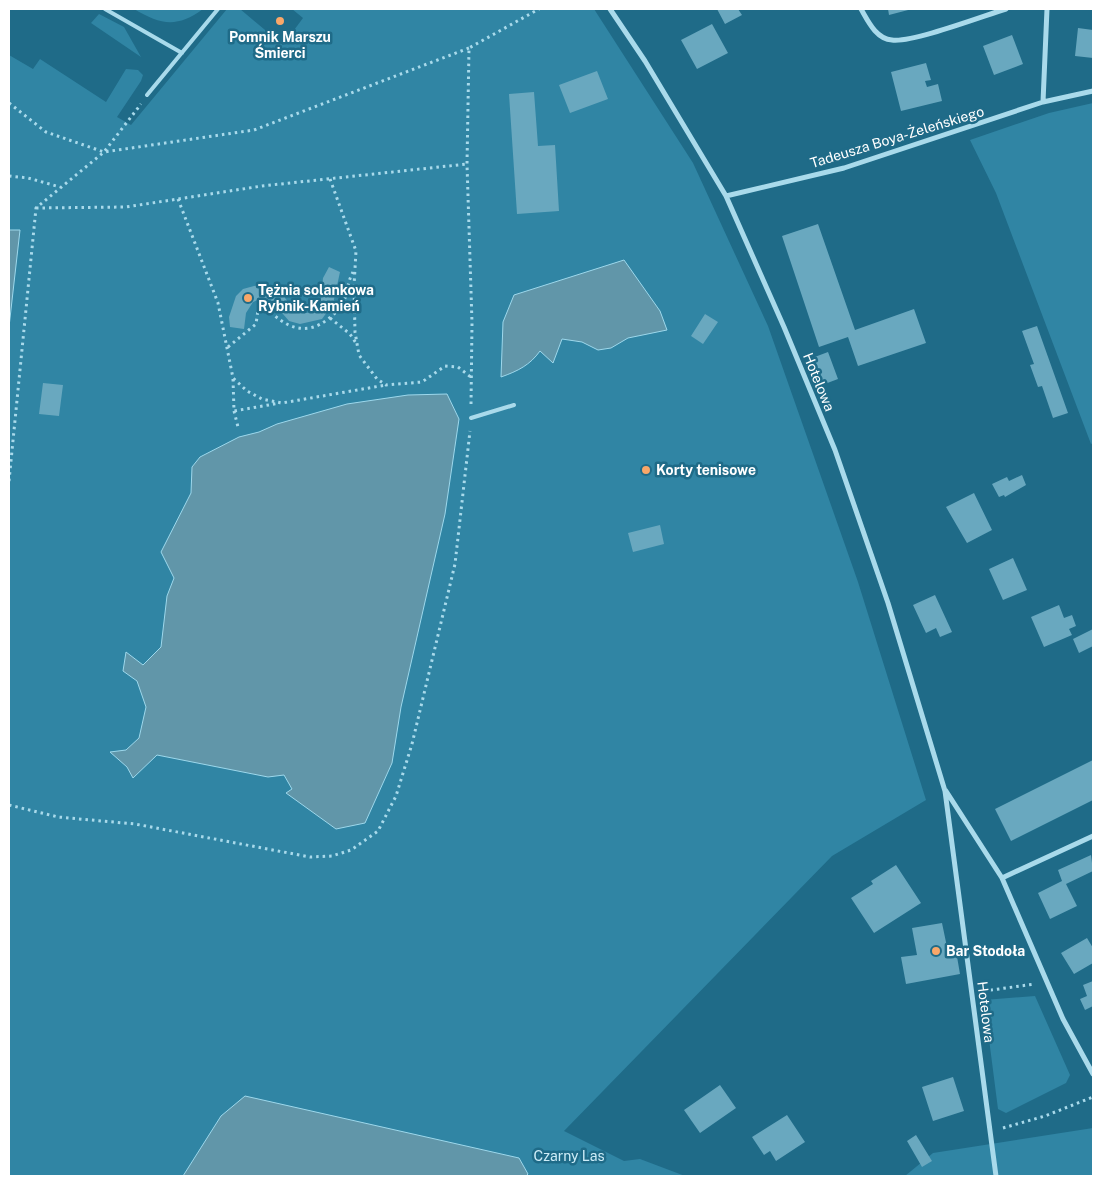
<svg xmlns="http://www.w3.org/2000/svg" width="1102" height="1185" viewBox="0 0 1102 1185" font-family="'Public Sans',sans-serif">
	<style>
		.green { fill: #3085a4 }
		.water { fill: #6196a9; stroke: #9dd8ec }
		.building { fill: #69a8bf }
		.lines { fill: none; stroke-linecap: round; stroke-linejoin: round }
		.path { stroke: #a9daeb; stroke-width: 3; stroke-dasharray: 2.5 4; stroke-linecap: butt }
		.lane { stroke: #a9daeb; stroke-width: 4 }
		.street { stroke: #a9daeb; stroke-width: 5 }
		.poi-dot { fill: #f9a769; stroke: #1f6b88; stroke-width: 2 }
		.labels { text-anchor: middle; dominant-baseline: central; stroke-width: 5; stroke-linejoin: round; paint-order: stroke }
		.poi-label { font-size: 14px; font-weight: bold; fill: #fff; stroke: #1f6b88; text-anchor: start }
		.street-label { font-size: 14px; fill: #fff; stroke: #1f6b88 }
		.park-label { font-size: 14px; fill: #ceedf8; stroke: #1f6b88 }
	</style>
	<rect width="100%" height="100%" fill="#1f6b88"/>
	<!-- green -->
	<path class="green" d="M134 9H203C177 28 161 25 134 9Z
		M227 9H240L283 45 303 18 292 9H594L693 163 768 326 858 582 926 800 832 856 564 1131 624 1161 640 1159 685 1176H526L528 1174 194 1161 183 1176H9V55L33 69 40 59 106 102 126 69 138 70 143 75 141 81 117 117 131 125Z
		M99 14 124 27 141 57 91 23Z
		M1093 103V443L1091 444 996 193 970 140 1049 113Z
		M1035 996 1070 1075 1066 1083 1006 1113 998 1109 984 1000Z
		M1093 1128V1176H905L933 1153Z"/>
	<!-- water -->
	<path class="water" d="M9 230H20L9 327Z
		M624 260 660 311 667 330 628 338 611 348 598 350 582 342 562 339 553 363 540 351C530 365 518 371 501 377L503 322 514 295Z
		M447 394 459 419 445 514 401 707 392 763 365 823 336 829 286 793 292 789 284 775 268 777 157 755 133 778 127 767 110 752 126 750 139 738 146 707 137 681 123 671 126 652 143 665 161 647 167 596 174 578 161 552 191 493 192 467 200 457 239 437 259 432 277 424 347 404 408 395Z
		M245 1096 519 1158 528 1174 526 1176H183L221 1116Z"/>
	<!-- building -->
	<path class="building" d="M717 9H738L742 15 725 24Z
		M888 9H912L889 15Z
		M712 24 728 53 697 69 681 40Z
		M1078 28 1093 30V58L1075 56Z
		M1012 35 1023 64 994 75 983 46Z
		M926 63 931 80 925 81 927 87 938 84 942 101 901 111 891 72Z
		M597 71 608 99 570 113 559 85Z
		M534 92 538 146 555 145 559 211 517 214 509 94Z
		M818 224 855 330 914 309 926 343 858 366 848 337 819 347 782 236Z
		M329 267 340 272 333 304 322 319 300 324 289 321 271 300 262 298 253 302 246 313 244 329 230 327 229 317 236 296 243 289 254 286 268 284 277 288 297 313H307L315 308 321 299 323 278Z
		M705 314 718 322 703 344 691 336Z
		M1037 326 1068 413 1053 418 1042 386 1038 387 1030 365 1034 364 1022 331Z
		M828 352 838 379 822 385 812 358Z
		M43 383 63 385 59 416 39 414Z
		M1022 475 1026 485 1005 497 1004 495 999 497 992 484 1007 477 1009 481Z
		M974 493 992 530 967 543 946 507Z
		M660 525 664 544 633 552 628 533Z
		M1013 558 1027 590 1003 600 989 569Z
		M935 595 952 632 940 637 936 628 926 633 913 605Z
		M1059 605 1064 618 1072 615 1076 626 1069 629 1072 635 1044 647 1031 617Z
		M1093 629V646L1079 653 1073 639Z
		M1093 760V800L1011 841 995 809Z
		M1091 855 1093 871 1066 884 1077 906 1050 919 1038 893 1062 881 1058 870Z
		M896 865 921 903 874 933 851 898 873 884 871 881Z
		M942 923 947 947 955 945 960 974 906 984 901 957 917 955 912 928Z
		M1087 938 1093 948V963L1074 974 1061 953Z
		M1093 981V1006L1085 1010 1080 999 1087 996 1083 985Z
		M953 1077 964 1111 933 1121 922 1087Z
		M720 1085 736 1108 700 1133 684 1110Z
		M787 1115 805 1142 776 1161 770 1151 764 1155 752 1137Z
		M916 1135 932 1161 922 1167 907 1141Z"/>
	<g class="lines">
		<!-- path -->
		<path class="path" d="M9 103 46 132 104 152 254 130 469 48
			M9 176 28 178 60 187
			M330 179 356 251 354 286 355 332 359 355 377 379 386 385 422 382 445 366 458 367 472 378
			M178 199 218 303 233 378 247 391 262 399 282 403 386 385
			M36 208 126 207 262 186 467 164
			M330 318 350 334 356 343
			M228 347 256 324 258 310 267 308C284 327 306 337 328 319 335 314 342 306 345 298 348 288 348 281 353 272
			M233 379 234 411 280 403
			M471 404 472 323 467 164 469 48 539 9
			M234 411 238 427
			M9 481 36 208 104 152 141 104
			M9 805 58 817 135 824 310 857 332 856 351 850 378 831 396 796 412 744 455 564 470 431
			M984 991 1035 984
			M1003 1128 1045 1116 1093 1097"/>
		<!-- lane -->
		<path class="lane" d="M105 9 182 53
			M147 95 218 9
			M471 418 514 405"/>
		<!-- street -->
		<path class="street" d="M610 9 645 61 726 196 784 327 835 450 888 603 945 791 996 1176
			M861 9C868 21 876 39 892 40 912 43 983 16 1006 9
			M1047 9 1043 102 1093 91
			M726 196 844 168 1043 102
			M946 791 1002 878 1063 1019 1093 1074
			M1002 878 1093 836"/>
	</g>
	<!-- markers -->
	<g class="poi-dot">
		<circle cx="280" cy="21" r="5"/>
		<circle cx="248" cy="298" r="5"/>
		<circle cx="646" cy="470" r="5"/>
		<circle cx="936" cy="951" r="5"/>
	</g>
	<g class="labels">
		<!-- poi labels -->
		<g class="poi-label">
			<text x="280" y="37" text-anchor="middle">Pomnik Marszu<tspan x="280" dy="16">Śmierci</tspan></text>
			<text x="258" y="290">Tężnia solankowa<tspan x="258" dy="16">Rybnik-Kamień</tspan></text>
			<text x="656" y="470">Korty tenisowe</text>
			<text x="946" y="951">Bar Stodoła</text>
		</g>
		<!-- street labels -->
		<g class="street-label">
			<text transform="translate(897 137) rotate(-17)">Tadeusza Boya-Żeleńskiego</text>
			<text transform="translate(819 382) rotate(68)">Hotelowa</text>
			<text transform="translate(986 1012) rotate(83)">Hotelowa</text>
		</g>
		<!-- park labels -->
		<g class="park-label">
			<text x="569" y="1156">Czarny Las</text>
		</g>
	</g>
	<!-- border -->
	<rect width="1102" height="1185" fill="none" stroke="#ffffff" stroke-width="20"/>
</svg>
